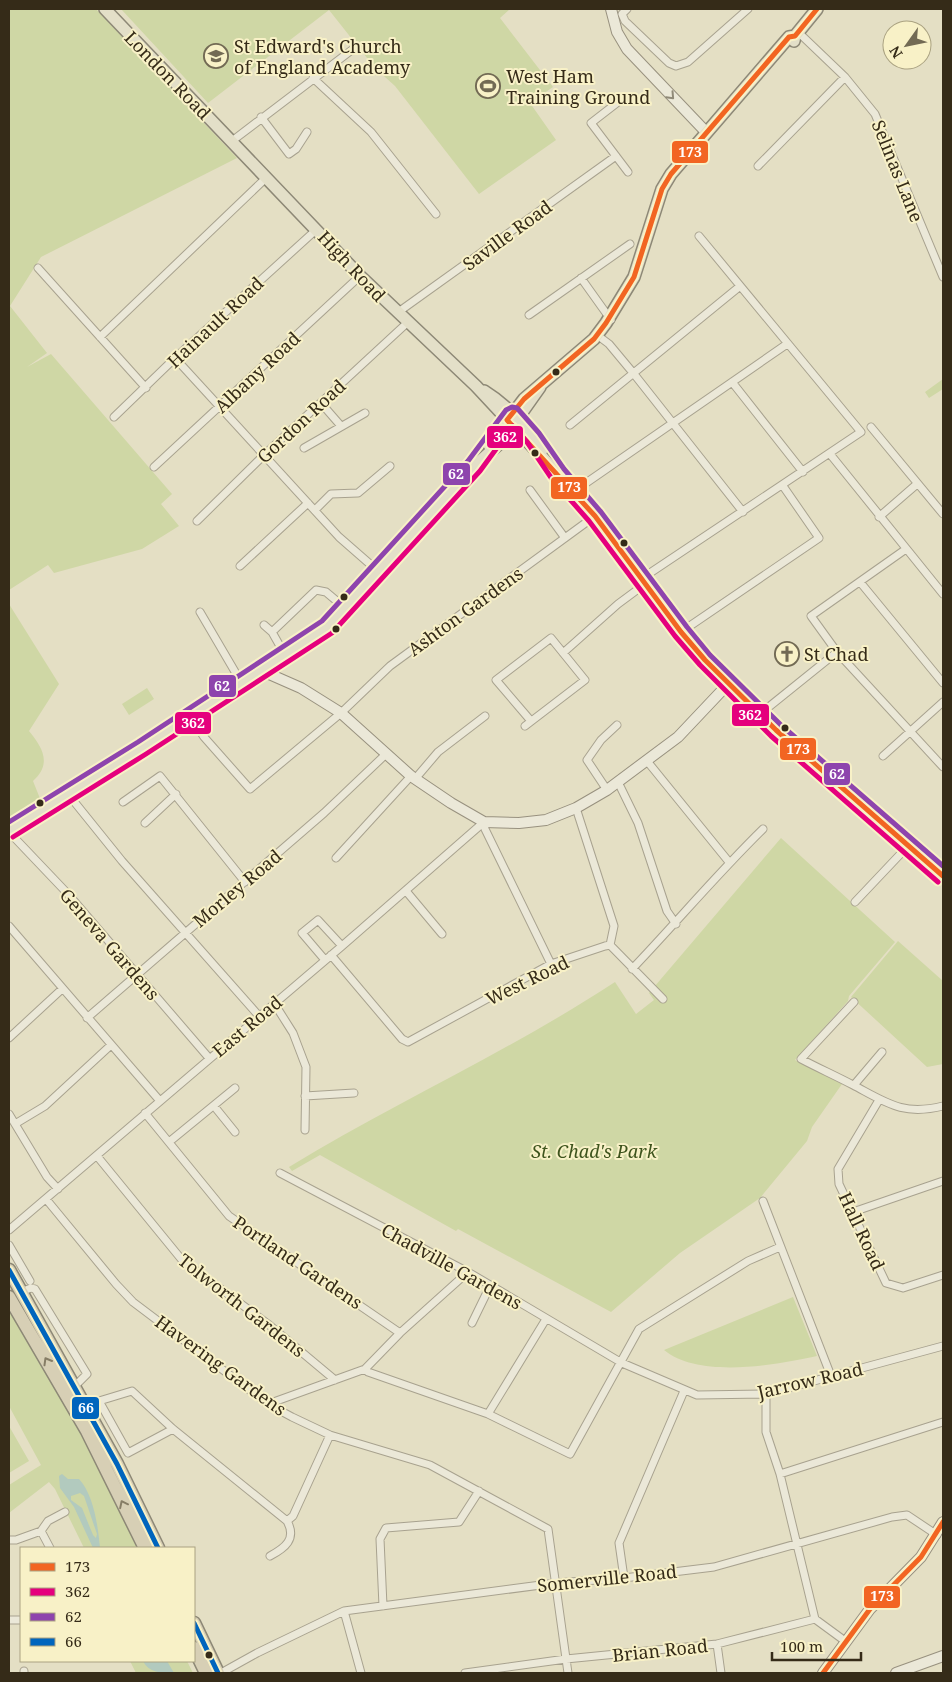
<svg xmlns="http://www.w3.org/2000/svg" width="952" height="1682" viewBox="0 0 952 1682" font-family="'Noto Serif',serif">
	<style>
		.green { fill: #cfd7a5 }
		.water { fill: #b2cabe; fill-rule: evenodd }
		.lines { fill: none; stroke-linecap: round; stroke-linejoin: round }
		.street-casing { stroke: #a8a28f; stroke-width: 9 }
		.secondary-casing { stroke: #98917f; stroke-width: 12 }
		.primary-casing { stroke: #8d8876; stroke-width: 14 }
		.highway-casing { stroke: #8d8876; stroke-width: 15 }
		.street { stroke: #ebe8d8; stroke-width: 7 }
		.secondary { stroke: #ebe8d8; stroke-width: 10 }
		.primary { stroke: #e3dfc8; stroke-width: 11 }
		.highway { stroke: #d7cfb5; stroke-width: 12 }
		.bus-1-casing { stroke: #f8f1c7; stroke-width: 9 }
		.bus-2-casing { stroke: #f8f1c7; stroke-width: 9 }
		.bus-3-casing { stroke: #f8f1c7; stroke-width: 9 }
		.bus-4-casing { stroke: #f8f1c7; stroke-width: 9 }
		.bus-1 { stroke: #f26522; stroke-width: 5 }
		.bus-2 { stroke: #e5007d; stroke-width: 5 }
		.bus-3 { stroke: #8e44ad; stroke-width: 5 }
		.bus-4 { stroke: #0065bd; stroke-width: 5 }
		.oneway { stroke: #908a78 }
		.oneway2 { stroke: #867d66 }
		.bus-dot { fill: #352b18; stroke: #f8f1c7; stroke-width: 2 }
		.labels { text-anchor: middle; dominant-baseline: central; stroke-width: 4; stroke-linejoin: round; paint-order: stroke }
		.poi-label { font-size: 18px; fill: #352b18; stroke: #f8f1c7; text-anchor: start }
		.street-label { font-size: 18px; fill: #352b18; stroke: #f8f1c7 }
		.park-label { font-size: 18px; font-style: italic; fill: #3e541d; stroke: #f8f1c7 }
		.line-badge { stroke: #f8f1c7; stroke-width: 2 }
		.badge-label { font-size: 14px; text-anchor: middle; font-weight: bold; fill: #fff }
	</style>
	<rect width="100%" height="100%" fill="#e4dfc4"/>
	<!-- green -->
	<path class="green" d="M9 9H96L237 158 41 257 10 306 47 353 27 367 51 354 172 494 161 504 179 526 142 549 54 573 48 565 9 590Z
		M121 9H510L500 18 553 87 530 103 556 140 479 194 395 86 375 68 329 10 208 103Z
		M943 379V389L929 398 925 392Z
		M9 604 59 684 29 731C43 748 52 764 33 781L41 801 9 821Z
		M147 688 154 699 129 715 122 704Z
		M781 838 895 942 849 996 848 1001 795 1060 842 1084 812 1127 807 1141 760 1198 680 1253 611 1312 458 1229 456 1231 320 1155 292 1171 289 1167C396 1102 510 1051 615 982L636 1014 654 1000 649 993Z
		M898 941 943 981V1064L927 1067 851 997Z
		M793 1297 817 1356C776 1365 699 1379 664 1350Z
		M9 1308 77 1425 138 1548H84L55 1489 49 1482 9 1513V1485L41 1465 9 1406Z
		M9 1426 29 1461 9 1473Z
		M130 1661H187L193 1673H136Z"/>
	<!-- water -->
	<path class="water" d="M62 1474 68 1479H79C94 1495 98 1527 100 1548H93L74 1507 60 1488 59 1476ZM80 1493 84 1496 97 1534 96 1538 93 1535 82 1508 71 1500V1496Z
		M143 1661H167L174 1673C161 1673 149 1673 143 1661Z"/>
	<g class="lines">
		<defs>
			<path id="street" d="M627 9 622 14 625 21 669 63 676 66 688 62 748 9
				M798 32 845 77 875 114 943 277
				M313 78 371 132 436 214
				M622 99 591 123 628 172
				M261 117 289 154 296 149 307 132
				M232 141 357 46
				M758 166 845 77
				M38 268 146 388
				M581 278 611 320
				M397 313 616 156
				M529 315 630 244
				M597 335 609 344 634 374 743 512
				M100 337 267 177
				M175 358 339 537 379 572
				M732 382 803 472
				M321 403 341 426
				M114 417 175 358 317 229
				M570 425 739 287
				M871 427 943 514
				M304 448 365 413
				M830 454 943 594
				M154 467 360 276
				M530 490 565 538
				M573 492 787 344
				M315 510 331 494 358 493 390 466
				M879 517 917 484
				M197 521 264 455 407 323
				M906 549 811 616 837 652 943 767
				M240 566 308 503
				M641 579 861 432 699 236
				M860 582 943 683
				M200 612 241 682
				M264 625 272 632 285 655
				M272 632 316 590 326 592 345 608
				M681 632 819 538 783 486
				M563 653 618 604 645 584
				M760 714 837 652
				M189 715 204 737 250 789 341 713 390 666 595 516
				M525 726 585 680 551 638 496 680 531 721
				M883 756 943 702
				M647 761 729 862
				M415 779 438 752 485 716
				M618 782 638 823 667 911 676 924
				M607 790 587 760 601 740 617 725
				M68 794 122 861 259 1016
				M123 802 160 776 245 882
				M576 808 614 926 610 945
				M484 822 485 829 551 964
				M145 823 176 794
				M9 832 68 894 209 1058
				M336 858 411 776
				M406 891 442 934
				M855 902 908 846
				M9 926 160 1101
				M331 955 402 1039 408 1042 551 964 605 946 610 945 663 999
				M325 960 302 933 318 920 342 946
				M632 969C676 923 717 874 763 829
				M854 1002 801 1059C818 1068 836 1076 853 1085 887 1103 903 1116 943 1106
				M274 1003 293 1033 306 1067 305 1130
				M87 1018 324 813 385 755
				M9 1038 62 989
				M854 1085 882 1052
				M305 1096 354 1093
				M879 1100 838 1169 839 1184 886 1283 903 1288 943 1275
				M214 1106 235 1132
				M145 1113 229 1216 400 1333
				M9 1114 47 1177 58 1189
				M15 1124 45 1106 111 1045
				M169 1142 235 1088
				M97 1156 182 1260 268 1324 335 1380
				M280 1173 468 1272 622 1363 697 1395 766 1394 943 1346
				M46 1199 116 1284 133 1302 268 1404 292 1417 330 1435 430 1465 548 1529 568 1673
				M763 1201 831 1376
				M853 1212 943 1181
				M9 1230 342 946 484 822
				M9 1245 30 1281
				M21 1292 31 1288 35 1289 87 1374 75 1386
				M472 1323 490 1286
				M365 1369 368 1372 488 1414 570 1454 639 1329 748 1261 780 1247
				M766 1394V1432L780 1474 815 1619
				M268 1404 365 1369 400 1333 468 1272
				M488 1414 546 1319
				M173 1429 128 1453 99 1401 132 1391 173 1429 287 1521C297 1539 285 1548 270 1556
				M780 1474 943 1422
				M287 1521 293 1516 330 1435
				M41 1531 50 1548
				M9 1540H16L41 1531 48 1521 65 1512
				M624 1578 619 1543 684 1391
				M383 1606 380 1539 386 1528 459 1522 479 1491
				M344 1611 361 1673
				M9 1620H21
				M717 1644 721 1673
				M24 1671V1673
				M221 1673 257 1653 344 1611 556 1583 624 1578 714 1567 892 1517 907 1515 937 1535
				M465 1673 566 1659 717 1644 815 1619 845 1641"/>
			<path id="secondary" d="M611 9 617 32 627 49 706 132
				M260 670 301 688 341 713 411 776 451 803 484 822 519 823 546 820 576 808 607 790 678 737 729 683
				M823 1673 870 1609 921 1557 943 1522
				M896 1673 943 1656"/>
			<path id="primary" d="M105 9 360 276 476 386 558 474 595 516 681 632 705 660 776 730 943 876
				M794 41 795 36 817 9
				M484 391C508 406 527 427 542 450
				M489 445 524 399 594 339 606 323 634 277 662 189 671 174 789 37 795 36
				M9 831 142 748 327 627 379 572 470 470 501 442 540 387"/>
			<path id="highway" d="M9 1270 117 1464 158 1548
				M9 1297 87 1431 145 1548
				M194 1623 218 1673
				M194 1648 206 1673"/>
		</defs>
		<!-- street casing -->
		<use href="#street" class="street-casing"/>
		<!-- secondary casing -->
		<use href="#secondary" class="secondary-casing"/>
		<!-- primary casing -->
		<use href="#primary" class="primary-casing"/>
		<!-- highway casing -->
		<use href="#highway" class="highway-casing"/>
		<!-- street -->
		<use href="#street" class="street"/>
		<!-- secondary -->
		<use href="#secondary" class="secondary"/>
		<!-- primary -->
		<use href="#primary" class="primary"/>
		<!-- highway -->
		<use href="#highway" class="highway"/>
		<defs>
			<path id="bus-1" d="M817 9 795 36 789 37 671 174 662 189 634 277 606 323 594 339 524 399 507 420 595 516 681 632 705 660 776 730 943 876
				M823 1673 870 1609 921 1557 943 1522"/>
			<path id="bus-2" d="M13 837 146 754 332 633 480 471 513 426 527 442 552 479 589 521 675 636 700 665 771 736 938 882"/>
			<path id="bus-3" d="M9 822 138 742 322 621 468 461 506 410 512 407 517 408 539 433 564 469 601 512 687 627 710 655 781 725 943 866"/>
			<path id="bus-4" d="M9 1270 117 1464 158 1548
				M194 1623 218 1673"/>
		</defs>
		<!-- bus-1 casing -->
		<use href="#bus-1" class="bus-1-casing"/>
		<!-- bus-2 casing -->
		<use href="#bus-2" class="bus-2-casing"/>
		<!-- bus-3 casing -->
		<use href="#bus-3" class="bus-3-casing"/>
		<!-- bus-4 casing -->
		<use href="#bus-4" class="bus-4-casing"/>
		<!-- bus-1 -->
		<use href="#bus-1" class="bus-1"/>
		<!-- bus-2 -->
		<use href="#bus-2" class="bus-2"/>
		<!-- bus-3 -->
		<use href="#bus-3" class="bus-3"/>
		<!-- bus-4 -->
		<use href="#bus-4" class="bus-4"/>
	</g>
	<!-- one-way arrows -->
	<defs><path id="oneway-chevron" d="M-2-3.5L2.5 0L-2 3.5" fill="none" stroke-width="1.6" stroke-linecap="round" stroke-linejoin="round" transform="scale(1.25)"/></defs>
	<use class="oneway" href="#oneway-chevron" transform="translate(671 96) rotate(47)"/>
	<g class="oneway2">
		<use href="#oneway-chevron" transform="translate(47 1361) rotate(-120)"/>
		<use href="#oneway-chevron" transform="translate(123 1504) rotate(-116)"/>
	</g>
	<!-- icons -->
	<defs>
		<symbol id="school-ring" viewBox="-11 -11 22 22"><circle r="9.5" fill="#f8f1c7" stroke="#726a54" stroke-width="1.5"/><path d="M0-5L7-2L0 1L-7-2ZM-4 1L0 2.5L4 1V4Q0 6-4 4Z" fill="#726a54"/></symbol>
		<symbol id="stadium-ring" viewBox="-11 -11 22 22"><circle r="9.5" fill="#f8f1c7" stroke="#726a54" stroke-width="1.5"/><path d="M0-5a6.5 5 0 1 0 0 10a6.5 5 0 1 0 0-10ZM-3.5-1.8h7v3.6h-7Z" fill="#726a54"/></symbol>
		<symbol id="church-ring" viewBox="-11 -11 22 22"><circle r="9.5" fill="#f8f1c7" stroke="#726a54" stroke-width="1.5"/><path d="M-1.2-6h2.4v3.5h3.3v2.4h-3.3V6h-2.4V-.1h-3.3v-2.4h3.3Z" fill="#726a54"/></symbol>
	</defs>
	<g fill-rule="evenodd">
		<use href="#school-ring" x="202" y="42" width="28" height="28"/>
		<use href="#stadium-ring" x="474" y="72" width="28" height="28"/>
		<use href="#church-ring" x="773" y="640" width="28" height="28"/>
	</g>
	<!-- markers -->
	<g class="bus-dot">
		<circle cx="556" cy="372" r="4.5"/>
		<circle cx="535" cy="453" r="4.5"/>
		<circle cx="624" cy="543" r="4.5"/>
		<circle cx="344" cy="597" r="4.5"/>
		<circle cx="336" cy="629" r="4.5"/>
		<circle cx="785" cy="728" r="4.5"/>
		<circle cx="40" cy="803" r="4.5"/>
		<circle cx="209" cy="1655" r="4.5"/>
	</g>
	<g class="labels">
		<!-- poi labels -->
		<g class="poi-label">
			<text x="234" y="46">St Edward's Church<tspan x="234" dy="21">of England Academy</tspan></text>
			<text x="506" y="76">West Ham<tspan x="506" dy="21">Training Ground</tspan></text>
			<text x="804" y="654">St Chad</text>
		</g>
		<!-- street labels -->
		<g class="street-label">
			<text transform="translate(168 75) rotate(46)">London Road</text>
			<text transform="translate(898 171) rotate(68)">Selinas Lane</text>
			<text transform="translate(507 235) rotate(-36)">Saville Road</text>
			<text transform="translate(352 266) rotate(47)">High Road</text>
			<text transform="translate(215 322) rotate(-43)">Hainault Road</text>
			<text transform="translate(257 372) rotate(-43)">Albany Road</text>
			<text transform="translate(301 421) rotate(-43)">Gordon Road</text>
			<text transform="translate(465 611) rotate(-36)">Ashton Gardens</text>
			<text transform="translate(237 888) rotate(-40)">Morley Road</text>
			<text transform="translate(110 944) rotate(49)">Geneva Gardens</text>
			<text transform="translate(527 980) rotate(-26)">West Road</text>
			<text transform="translate(247 1026) rotate(-40)">East Road</text>
			<text transform="translate(862 1231) rotate(65)">Hall Road</text>
			<text transform="translate(298 1262) rotate(34)">Portland Gardens</text>
			<text transform="translate(452 1266) rotate(29)">Chadville Gardens</text>
			<text transform="translate(242 1305) rotate(38)">Tolworth Gardens</text>
			<text transform="translate(221 1365) rotate(36)">Havering Gardens</text>
			<text transform="translate(810 1380) rotate(-13)">Jarrow Road</text>
			<text transform="translate(607 1578) rotate(-6)">Somerville Road</text>
			<text transform="translate(660 1650) rotate(-6)">Brian Road</text>
		</g>
		<!-- park labels -->
		<g class="park-label">
			<text x="594" y="1151">St. Chad's Park</text>
		</g>
	</g>
	<g class="line-badge">
		<rect x="671" y="140" width="38" height="24" rx="5" fill="#f26522"/>
		<rect x="486" y="425" width="38" height="24" rx="5" fill="#e5007d"/>
		<rect x="442" y="462" width="29" height="24" rx="5" fill="#8e44ad"/>
		<rect x="550" y="476" width="38" height="24" rx="5" fill="#f26522"/>
		<rect x="208" y="674" width="29" height="24" rx="5" fill="#8e44ad"/>
		<rect x="731" y="703" width="39" height="24" rx="5" fill="#e5007d"/>
		<rect x="174" y="711" width="38" height="24" rx="5" fill="#e5007d"/>
		<rect x="779" y="737" width="38" height="24" rx="5" fill="#f26522"/>
		<rect x="823" y="762" width="28" height="24" rx="5" fill="#8e44ad"/>
		<rect x="71" y="1396" width="29" height="24" rx="5" fill="#0065bd"/>
		<rect x="863" y="1585" width="38" height="24" rx="5" fill="#f26522"/>
	</g>
	<g class="badge-label">
		<text x="690" y="157">173</text>
		<text x="505" y="442">362</text>
		<text x="456" y="479">62</text>
		<text x="569" y="492">173</text>
		<text x="222" y="691">62</text>
		<text x="750" y="720">362</text>
		<text x="193" y="728">362</text>
		<text x="798" y="754">173</text>
		<text x="837" y="779">62</text>
		<text x="86" y="1413">66</text>
		<text x="882" y="1601">173</text>
	</g>
	<!-- border -->
	<rect width="952" height="1682" fill="none" stroke="#352b18" stroke-width="20"/>
	<!-- legend -->
	<rect x="20" y="1547" width="175" height="115" fill="#f8f1c7" stroke="#aaa281"/>
	<rect x="30" y="1563" width="25" height="8" fill="#f26522" stroke="#aaa281"/>
	<text x="65" y="1572" font-size="15" fill="#352b18">173</text>
	<rect x="30" y="1588" width="25" height="8" fill="#e5007d" stroke="#aaa281"/>
	<text x="65" y="1597" font-size="15" fill="#352b18">362</text>
	<rect x="30" y="1613" width="25" height="8" fill="#8e44ad" stroke="#aaa281"/>
	<text x="65" y="1622" font-size="15" fill="#352b18">62</text>
	<rect x="30" y="1638" width="25" height="8" fill="#0065bd" stroke="#aaa281"/>
	<text x="65" y="1647" font-size="15" fill="#352b18">66</text>
	<!-- north arrow -->
	<g transform="translate(907 45) rotate(237)"><circle r="24" fill="#f8f1c7" stroke="#aaa281"/>
	<path d="M0-4L9 19L0 12L-9 19Z" fill="#726a54"/>
	<text y="-8" font-size="14" font-weight="bold" text-anchor="middle" fill="#352b18">N</text>
	</g>
	<!-- scale -->
	<path d="M772 1652v8h89v-8" fill="none" stroke="#352b18" stroke-width="2.5"/>
	<text x="780" y="1652" font-size="15" fill="#352b18" stroke="#f8f1c7" stroke-width="4" paint-order="stroke">100 m</text>
</svg>
